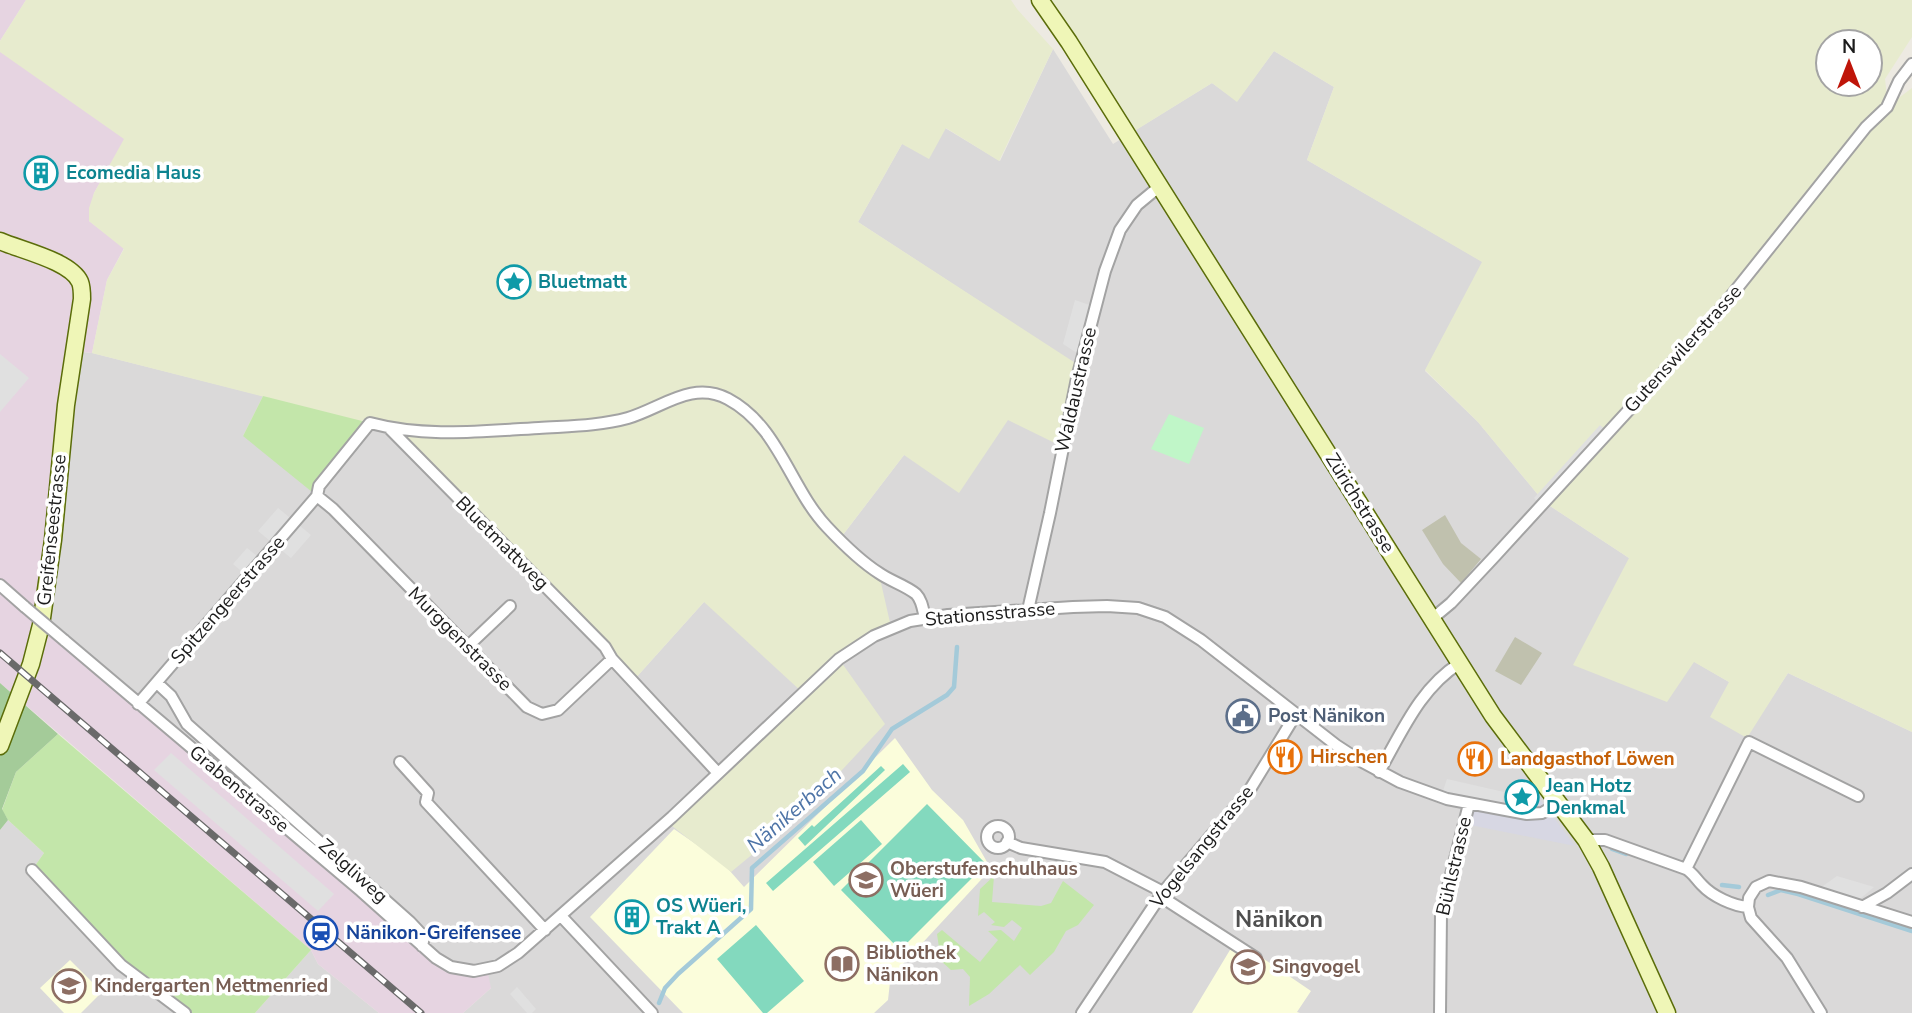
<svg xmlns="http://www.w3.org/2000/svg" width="1912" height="1013" viewBox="0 0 1912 1013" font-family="'Nunito Sans',sans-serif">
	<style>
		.residential { fill: #dad9d9 }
		.industrial { fill: #e6d4e1 }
		.education { fill: #fbfddb }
		.construction { fill: #c0c1ae }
		.farmland { fill: #e7ebce; fill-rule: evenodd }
		.grass { fill: #c3e6aa }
		.forest { fill: #a4cb99 }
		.park { fill: #c0f6c8 }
		.pitch { fill: #83d9be }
		.parking { fill: #e0e0e0 }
		.plaza { fill: #d7d7e3 }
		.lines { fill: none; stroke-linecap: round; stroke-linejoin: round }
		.stream { stroke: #a4cad9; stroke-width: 4.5 }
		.street-casing { stroke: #a3a3a3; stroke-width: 14 }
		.secondary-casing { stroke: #5b6d0a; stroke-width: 19 }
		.street { stroke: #fff; stroke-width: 10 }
		.secondary { stroke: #eff6b7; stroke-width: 16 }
		.rail-casing { stroke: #6a6a6a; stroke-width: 7 }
		.rail { stroke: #fff; stroke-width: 4.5; stroke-dasharray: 13; stroke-linecap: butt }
		.street-bridge-casing { stroke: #a3a3a3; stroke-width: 14; stroke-linecap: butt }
		.street-bridge { stroke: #fff; stroke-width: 10 }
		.labels { text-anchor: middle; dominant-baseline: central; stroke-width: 7; stroke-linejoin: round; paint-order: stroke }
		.culture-label { font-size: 19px; font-weight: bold; fill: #0d838f; stroke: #fff; text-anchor: start }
		.street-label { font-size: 19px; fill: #1c1c1c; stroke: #fff }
		.service-label { font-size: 19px; font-weight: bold; fill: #4e5e75; stroke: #fff; text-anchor: start }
		.food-label { font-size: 19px; font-weight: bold; fill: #c56008; stroke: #fff; text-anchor: start }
		.education-label { font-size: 19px; font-weight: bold; fill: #785e54; stroke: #fff; text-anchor: start }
		.transit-label { font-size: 19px; font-weight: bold; fill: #164399; stroke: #fff; text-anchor: start }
		.water-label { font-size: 21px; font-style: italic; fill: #4e74a7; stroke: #fff }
		.quarter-label { font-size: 23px; font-weight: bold; fill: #4f4f4f; stroke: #fff }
	</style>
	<rect width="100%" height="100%" fill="#edeae2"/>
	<!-- residential -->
	<path class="residential" d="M1053 49 1113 144 1212 83 1237 101 1274 51 1334 87 1307 160 1483 262 1425 371 1478 422 1544 502 1629 558 1693 661 1729 682 1746 737 1788 673 1912 732V1013H463L491 988 451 967 41 625 73 351 92 353 263 396 243 436 370 423 390 429 633 681 704 602 839 540 904 455 1008 419 1080 367 858 222 902 144 945 128 1000 161Z
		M8 820 44 853 32 870 185 1013H0V830Z
		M311 950 318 964 379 1013H255Z"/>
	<!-- industrial -->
	<path class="industrial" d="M0 0H26L0 41Z
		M0 51 125 139 94 193 89 221 124 248 107 280 92 353 74 351 42 625 451 967 487 969 491 988 463 1013H379L318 964 311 950 0 683Z"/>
	<!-- education -->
	<path class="education" d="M895 738 932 790 963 820 991 869 902 965 890 982 888 1000 874 1013H683L590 917 674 829 722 862 744 887Z
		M1236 940 1311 991 1297 1012 1300 1013H1192Z
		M70 960 102 992 81 1013H64L40 988Z"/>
	<!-- construction -->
	<path class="construction" d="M1445 515 1461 543 1481 559 1461 583 1443 564 1422 530Z
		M1515 637 1542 653 1521 685 1495 671Z"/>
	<!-- farmland -->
	<path class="farmland" d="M26 0H1011L1017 9 1053 49 999 161 946 128 929 159 902 144 858 222 1080 366 1063 447 1008 420 959 493 904 455 839 540 879 574 891 627 839 659 885 724 799 816 731 872 667 822 802 692 704 602 633 681 390 429 92 353 107 280 124 249 89 221V208L94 193 124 139 0 52V41Z
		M1040 0H1912V37L1885 79 1888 106 1912 88V732L1788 673 1747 738 1710 717 1729 682 1694 662 1667 702 1573 665 1629 558 1544 502 1478 422 1425 370 1482 262 1307 160 1334 87 1274 51 1237 102 1212 83 1128 135ZM1828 42H1870V84H1828Z"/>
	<!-- grass -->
	<path class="grass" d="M263 396 370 423 317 496 243 436Z
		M58 734 311 950 255 1013H185L121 965 32 870 44 853 8 820 2 810 16 772Z
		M994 876 992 902 1041 906 1051 903 1063 881 1094 905 1078 925 1066 931 1054 952 1030 975 1020 965 989 994 969 1006 970 977 963 969 951 970 941 961 937 934 942 930 980 962 998 940 988 931 1001 930 1014 941 1022 928 1012 920 1004 927 991 925 995 922 984 912 978 916 980 889Z"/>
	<!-- forest -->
	<path class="forest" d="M0 683 58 734 16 772 2 809 8 820 0 830Z"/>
	<!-- park -->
	<path class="park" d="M1169 414 1204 428 1189 464 1151 449Z"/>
	<!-- pitch -->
	<path class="pitch" d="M903 764 910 772 773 891 766 883Z
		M881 766 885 770 805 846 798 838 812 825 814 827Z
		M927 804 986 864 900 950 841 890Z
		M861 820 882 844 834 886 813 862Z
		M756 925 804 981 767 1013H763L717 959Z"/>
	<!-- parking -->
	<path class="parking" d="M1075 300 1095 307 1083 357 1063 344Z
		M0 354 29 378 0 412Z
		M1600 425 1608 432 1541 506 1534 498Z
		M278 508 311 535 291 558 258 531Z
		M247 548 262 560 247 576 233 564Z
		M171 753 334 894 318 911 154 770Z
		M1447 779 1504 792 1501 810 1441 797Z
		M1837 876 1874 887 1854 904 1849 902 1847 907 1816 896V891Z
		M517 987 536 1009 532 1013H527L510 994Z"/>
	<!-- plaza -->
	<path class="plaza" d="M1521 775 1549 811 1575 846 1465 824 1469 804 1502 809Z"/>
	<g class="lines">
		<!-- stream -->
		<path class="stream" d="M1612 849 1626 854
			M1722 885 1739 887
			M1768 895 1781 890 1798 894 1912 931
			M659 1003 665 988 678 974 751 909 752 868 863 771 892 729 947 695 954 687 957 647"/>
		<defs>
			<path id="street" d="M390 429 605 647 612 659 718 773
				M317 496 333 509 527 707 542 714 558 710 612 659
				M0 585 25 607
				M1028 610 1050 513 1077 378 1105 271 1120 230 1137 205 1160 186
				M1433 618 1451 603 1495 556 1715 316 1866 127 1887 107 1899 81 1912 64
				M64 640 361 891 436 958 451 967 474 971 498 966 518 953 672 817 839 659 874 636 910 621 948 615 1073 607 1107 606 1138 608 1165 617 1201 640 1336 745 1359 760 1400 782 1447 799 1527 814 1542 813 1559 803
				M467 647 510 606
				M157 683 171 696 187 724 410 922 424 937 422 946
				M138 704 317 496 319 486 370 423C426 438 482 431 539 428 568 426 599 426 628 418 662 408 692 380 728 399 779 426 790 488 827 527 843 544 860 561 879 573 890 581 905 585 916 594 922 600 923 610 925 618
				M400 762 428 793 426 802 545 930
				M1379 772C1402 732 1420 688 1460 663
				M987 837a11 11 0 1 1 22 0a11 11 0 1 1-22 0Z
				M1586 840H1605L1686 869C1693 873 1696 879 1702 885 1712 896 1733 906 1748 907
				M1007 842 1021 848 1105 862 1163 892
				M1686 869 1749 742 1858 796
				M32 870 121 965 185 1013
				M1160 896 1256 958
				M1862 907 1887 893 1912 874
				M561 916 652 1013
				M1082 1013 1163 892 1249 791 1296 714
				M1440 1013 1441 914 1469 804
				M1821 1013 1787 958 1751 918 1748 907 1749 898 1756 887 1769 881 1801 887 1912 922"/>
			<path id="secondary" d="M1040 0 1069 42 1493 716 1586 840 1601 867 1667 1013
				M0 241C20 250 71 261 80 282 82 287 82 293 82 299L66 405 53 540 41 625 31 664 0 746"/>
		</defs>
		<!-- street casing -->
		<use href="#street" class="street-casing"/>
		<!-- secondary casing -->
		<use href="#secondary" class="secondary-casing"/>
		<!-- street -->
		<use href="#street" class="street"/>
		<!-- secondary -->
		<use href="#secondary" class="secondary"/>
		<defs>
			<path id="rail" d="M0 653 421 1013"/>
		</defs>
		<!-- rail casing -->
		<use href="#rail" class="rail-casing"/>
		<!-- rail -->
		<use href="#rail" class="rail"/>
		<defs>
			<path id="street-bridge" d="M25 607 64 640"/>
		</defs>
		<!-- street-bridge casing -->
		<use href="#street-bridge" class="street-bridge-casing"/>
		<!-- street-bridge -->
		<use href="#street-bridge" class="street-bridge"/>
	</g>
	<!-- icons -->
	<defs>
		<symbol id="building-ring" viewBox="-11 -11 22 22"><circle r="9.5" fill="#fff" stroke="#0f9aa8" stroke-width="1.5"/><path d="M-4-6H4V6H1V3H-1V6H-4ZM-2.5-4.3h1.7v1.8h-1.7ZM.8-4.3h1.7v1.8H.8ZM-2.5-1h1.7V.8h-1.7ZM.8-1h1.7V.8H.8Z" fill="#0f9aa8"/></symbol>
		<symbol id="sight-ring" viewBox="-11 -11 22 22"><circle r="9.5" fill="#fff" stroke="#0f9aa8" stroke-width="1.5"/><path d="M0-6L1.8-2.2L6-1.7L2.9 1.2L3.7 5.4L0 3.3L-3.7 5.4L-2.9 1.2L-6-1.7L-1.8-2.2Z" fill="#0f9aa8"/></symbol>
		<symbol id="civic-ring" viewBox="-11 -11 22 22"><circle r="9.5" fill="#fff" stroke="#5c6f8a" stroke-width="1.5"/><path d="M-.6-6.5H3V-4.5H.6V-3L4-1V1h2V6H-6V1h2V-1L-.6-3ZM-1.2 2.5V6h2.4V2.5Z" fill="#5c6f8a"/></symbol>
		<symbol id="restaurant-ring" viewBox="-11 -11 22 22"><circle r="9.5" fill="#fff" stroke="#e8710a" stroke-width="1.5"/><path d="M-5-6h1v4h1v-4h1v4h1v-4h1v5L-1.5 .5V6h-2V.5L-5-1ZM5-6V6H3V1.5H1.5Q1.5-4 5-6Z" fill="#e8710a"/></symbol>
		<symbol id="school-ring" viewBox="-11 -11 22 22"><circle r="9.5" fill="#fff" stroke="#8d6e63" stroke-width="1.5"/><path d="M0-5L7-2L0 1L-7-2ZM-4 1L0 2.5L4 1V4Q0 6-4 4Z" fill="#8d6e63"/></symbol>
		<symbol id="station-ring" viewBox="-11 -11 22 22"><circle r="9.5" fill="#fff" stroke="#1a4fb4" stroke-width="1.5"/><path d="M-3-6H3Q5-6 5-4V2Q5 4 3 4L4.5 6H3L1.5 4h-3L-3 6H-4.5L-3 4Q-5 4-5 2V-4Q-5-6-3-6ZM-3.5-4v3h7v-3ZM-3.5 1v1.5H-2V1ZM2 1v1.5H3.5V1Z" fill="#1a4fb4"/></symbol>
		<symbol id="library-ring" viewBox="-11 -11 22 22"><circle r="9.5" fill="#fff" stroke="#8d6e63" stroke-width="1.5"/><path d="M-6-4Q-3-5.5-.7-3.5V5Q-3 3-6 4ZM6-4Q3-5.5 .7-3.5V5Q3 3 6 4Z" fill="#8d6e63"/></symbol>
	</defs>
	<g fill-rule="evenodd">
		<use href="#building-ring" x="22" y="154" width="38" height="38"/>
		<use href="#sight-ring" x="495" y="263" width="38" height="38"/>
		<use href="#civic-ring" x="1224" y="697" width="38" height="38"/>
		<use href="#restaurant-ring" x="1266" y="738" width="38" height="38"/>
		<use href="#restaurant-ring" x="1456" y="740" width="38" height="38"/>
		<use href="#sight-ring" x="1503" y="778" width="38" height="38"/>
		<use href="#school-ring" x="847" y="861" width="38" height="38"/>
		<use href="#building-ring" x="613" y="898" width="38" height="38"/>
		<use href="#station-ring" x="302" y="914" width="38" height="38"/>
		<use href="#library-ring" x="823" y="945" width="38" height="38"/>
		<use href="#school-ring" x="1229" y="948" width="38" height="38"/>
		<use href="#school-ring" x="50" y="967" width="38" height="38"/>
	</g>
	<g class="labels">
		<!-- culture labels -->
		<g class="culture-label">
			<text x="66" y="173">Ecomedia Haus</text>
			<text x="538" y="282">Bluetmatt</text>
			<text x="1546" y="786">Jean Hotz<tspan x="1546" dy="22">Denkmal</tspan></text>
			<text x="656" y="906">OS Wüeri,<tspan x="656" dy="22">Trakt A</tspan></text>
		</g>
		<!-- street labels -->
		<g class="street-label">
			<text transform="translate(1683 349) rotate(-48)">Gutenswilerstrasse</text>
			<text transform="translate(1076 390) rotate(-77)">Waldaustrasse</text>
			<text transform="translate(1360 503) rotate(58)">Zürichstrasse</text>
			<text transform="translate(52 530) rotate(-84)">Greifenseestrasse</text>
			<text transform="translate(502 543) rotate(45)">Bluetmattweg</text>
			<text transform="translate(228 600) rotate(-49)">Spitzengeerstrasse</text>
			<text transform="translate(990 614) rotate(-5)">Stationsstrasse</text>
			<text transform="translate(460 639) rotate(45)">Murggenstrasse</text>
			<text transform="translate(239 789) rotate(40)">Grabenstrasse</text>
			<text transform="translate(1202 847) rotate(-51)">Vogelsangstrasse</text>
			<text transform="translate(1454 866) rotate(-77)">Bühlstrasse</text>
			<text transform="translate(353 871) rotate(42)">Zelgliweg</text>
		</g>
		<!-- service labels -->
		<g class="service-label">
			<text x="1268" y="716">Post Nänikon</text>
		</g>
		<!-- food labels -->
		<g class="food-label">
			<text x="1310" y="757">Hirschen</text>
			<text x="1500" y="759">Landgasthof Löwen</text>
		</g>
		<!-- education labels -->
		<g class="education-label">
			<text x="890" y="869">Oberstufenschulhaus<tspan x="890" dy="22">Wüeri</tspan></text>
			<text x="866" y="953">Bibliothek<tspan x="866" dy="22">Nänikon</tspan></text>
			<text x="1272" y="967">Singvogel</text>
			<text x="94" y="986">Kindergarten Mettmenried</text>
		</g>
		<!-- transit labels -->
		<g class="transit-label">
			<text x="346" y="933">Nänikon-Greifensee</text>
		</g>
		<!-- water labels -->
		<g class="water-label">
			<text transform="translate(794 810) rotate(-41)">Nänikerbach</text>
		</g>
		<!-- quarter labels -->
		<g class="quarter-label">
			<text x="1279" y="919">Nänikon</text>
		</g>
	</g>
	<!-- north arrow -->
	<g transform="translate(1849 63)"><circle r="33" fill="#ffffff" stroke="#a4a4a4" stroke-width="2"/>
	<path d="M0-5L12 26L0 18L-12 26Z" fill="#bf1509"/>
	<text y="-10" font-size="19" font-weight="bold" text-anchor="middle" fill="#1c1c1c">N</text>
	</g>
</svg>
